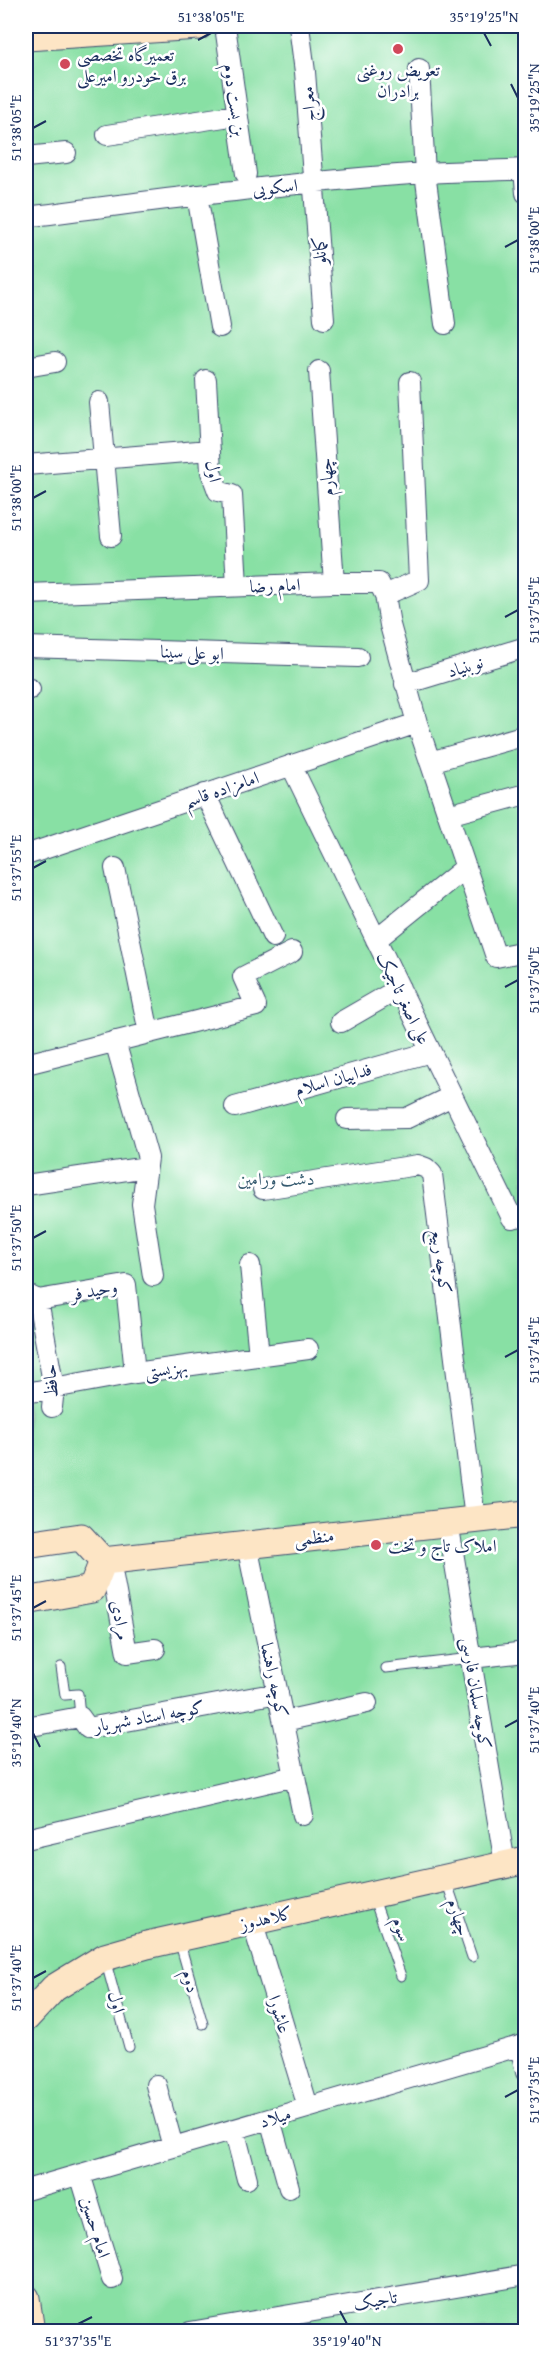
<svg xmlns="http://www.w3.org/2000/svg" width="551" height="2357" viewBox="0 0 551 2357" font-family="'Gentium Book Plus',Amiri,serif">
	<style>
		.green { fill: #88e0a4; stroke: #528881; stroke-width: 1.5 }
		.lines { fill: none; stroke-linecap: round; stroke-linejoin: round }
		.lane-casing { stroke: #3c4a6e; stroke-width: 11 }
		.street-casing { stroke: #3c4a6e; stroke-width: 22 }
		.secondary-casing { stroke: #3c4a6e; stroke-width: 29 }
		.lane { stroke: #fff; stroke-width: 9 }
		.street { stroke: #fff; stroke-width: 20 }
		.secondary { stroke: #fde5c5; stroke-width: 27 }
		.ticks { fill: none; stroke: #1b2f5e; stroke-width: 2 }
		.poi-dot { fill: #d1495b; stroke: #fff; stroke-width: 2 }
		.labels { text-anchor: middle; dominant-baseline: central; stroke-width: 5; stroke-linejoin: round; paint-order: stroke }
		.poi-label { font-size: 18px; fill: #1b2f5e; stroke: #fff; text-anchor: start }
		.street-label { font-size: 18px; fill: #1b2f5e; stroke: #fff }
		.park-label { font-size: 18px; fill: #365b70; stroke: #fff }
		.neatline { fill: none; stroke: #1b2f5e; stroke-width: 2 }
		.ticks-label { font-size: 15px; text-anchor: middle; fill: #1b2f5e }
	</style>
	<rect width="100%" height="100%" fill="#fff"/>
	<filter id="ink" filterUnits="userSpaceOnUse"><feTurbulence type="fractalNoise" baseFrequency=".0167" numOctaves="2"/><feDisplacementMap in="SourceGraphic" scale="12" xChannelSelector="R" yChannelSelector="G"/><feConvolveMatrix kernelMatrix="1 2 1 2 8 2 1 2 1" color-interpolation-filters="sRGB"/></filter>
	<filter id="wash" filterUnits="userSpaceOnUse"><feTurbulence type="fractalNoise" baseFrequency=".008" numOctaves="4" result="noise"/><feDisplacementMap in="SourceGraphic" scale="24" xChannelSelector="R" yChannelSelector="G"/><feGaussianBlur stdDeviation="1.35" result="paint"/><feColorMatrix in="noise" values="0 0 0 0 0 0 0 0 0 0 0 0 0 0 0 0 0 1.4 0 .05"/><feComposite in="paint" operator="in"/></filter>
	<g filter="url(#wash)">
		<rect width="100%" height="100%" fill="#f4e4cb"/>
		<!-- green -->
		<path class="green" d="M26 26H525V2331H26Z"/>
	</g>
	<g filter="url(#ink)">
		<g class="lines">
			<defs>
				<path id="lane" d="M61 1667 65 1695 78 1694 80 1717
					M386 1668 471 1658
					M446 1880 472 1957
					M373 1896 401 1976
					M179 1940 203 2024
					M105 1959 129 2047"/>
				<path id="street" d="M225 26 246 174
					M299 26 305 72 324 319
					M419 69 425 173 445 324
					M107 135 237 115
					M26 157 66 153
					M524 169 526 193
					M197 195 220 327
					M26 217C158 200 291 182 425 173 459 171 492 171 526 169
					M26 367 55 362
					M319 371 334 583
					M206 380 211 472 218 491 232 495 237 586
					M99 402 111 536
					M26 465 210 450
					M26 594 334 583H379L385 595 390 625 417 723 496 957 526 951
					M385 595 419 580 410 382
					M26 647 358 657
					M405 684 526 647
					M26 689H30
					M430 762 526 735
					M291 765 512 1218 526 1215
					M205 794 273 937
					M448 815 526 794
					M26 855 417 723
					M115 868 149 1033
					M376 940 466 867
					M341 1022 400 988
					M115 1041 148 1158 142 1204 153 1276
					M26 1064 256 1006 243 977 292 952
					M235 1107 431 1052
					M347 1119 407 1118 452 1096
					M26 1185 147 1167
					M263 1189 418 1165 426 1168 432 1174 475 1519
					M250 1265 259 1356
					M26 1294 38 1300 54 1388 52 1407
					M26 1302 126 1285 135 1373
					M26 1393 135 1373 308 1349
					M448 1522 505 1864
					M247 1545 303 1815
					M110 1560 127 1653 155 1649
					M471 1658 526 1652
					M284 1721 367 1703
					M26 1727 80 1717 88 1728 278 1693
					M26 1839 295 1776
					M252 1921 308 2107
					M520 2046 526 2072
					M156 2085 173 2147
					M270 2119 289 2188
					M234 2129 247 2179
					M80 2174 112 2279
					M26 2190 526 2044
					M190 2332 526 2275"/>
				<path id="secondary" d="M26 37 199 26
					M26 1545 81 1537 103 1561 92 1589 26 1601
					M103 1561 526 1514
					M26 2018 54 1988 105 1957 147 1945 526 1860
					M26 2298 31 2332"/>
			</defs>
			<!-- lane casing -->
			<use href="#lane" class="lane-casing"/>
			<!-- street casing -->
			<use href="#street" class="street-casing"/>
			<!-- secondary casing -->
			<use href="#secondary" class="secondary-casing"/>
			<!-- lane -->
			<use href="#lane" class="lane"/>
			<!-- street -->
			<use href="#street" class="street"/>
			<!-- secondary -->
			<use href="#secondary" class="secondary"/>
		</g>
	</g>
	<!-- ticks -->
	<path class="ticks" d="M484 33 491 46M198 40 211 33M511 84 518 98M33 128 46 121M505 247 518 240M33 498 46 491M505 617 518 610M33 868 46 861M505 987 518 980M33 1238 46 1231M505 1357 518 1350M33 1608 46 1601M505 1727 518 1720M33 1733 40 1747M33 1978 46 1971M505 2097 518 2090M340 2311 347 2324M78 2324 92 2317"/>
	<!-- markers -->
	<g class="poi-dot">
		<circle cx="398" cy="49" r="6"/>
		<circle cx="65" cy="64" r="6"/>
		<circle cx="376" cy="1545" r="6"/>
	</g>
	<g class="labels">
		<!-- poi labels -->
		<g class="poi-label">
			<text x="77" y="54">تعمیرگاه تخصصی<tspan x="77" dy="21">برق خودرو امیرعلی</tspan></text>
			<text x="398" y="69" text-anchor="middle">تعویض روغنی<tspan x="398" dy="21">برادران</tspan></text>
			<text x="388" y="1545">املاک تاج و تخت</text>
		</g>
		<!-- street labels -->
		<g class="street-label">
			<text transform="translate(235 100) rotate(82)">بن بست دوم</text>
			<text transform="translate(308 104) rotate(-95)">معراج</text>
			<text transform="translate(275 187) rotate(-6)">اسکویی</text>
			<text transform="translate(319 251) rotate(-94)">کمانلو</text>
			<text transform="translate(214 471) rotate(79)">اول</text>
			<text transform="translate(326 477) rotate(-94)">چهارم</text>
			<text transform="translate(275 585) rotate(-2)">امام رضا</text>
			<text transform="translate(192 652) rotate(2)">ابو علی سینا</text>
			<text transform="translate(465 666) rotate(-17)">نوبنیاد</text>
			<text transform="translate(221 789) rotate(-19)">امامزاده قاسم</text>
			<text transform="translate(404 998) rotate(64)">علی اصغر تاجیک</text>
			<text transform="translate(333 1079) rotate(-16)">فداییان اسلام</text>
			<text transform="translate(442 1261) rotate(83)">کوچه ربیع</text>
			<text transform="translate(94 1290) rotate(-10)">وحید فر</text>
			<text transform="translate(166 1369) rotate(-8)">بهزیستی</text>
			<text transform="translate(50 1381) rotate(-94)">حافظ</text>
			<text transform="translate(314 1537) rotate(-6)">منظمی</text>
			<text transform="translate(121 1620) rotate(80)">مرادی</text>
			<text transform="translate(275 1680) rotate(78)">کوچه راهنما</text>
			<text transform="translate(477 1693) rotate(81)">کوچه سلمان فارسی</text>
			<text transform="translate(149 1716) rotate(-10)">کوچه استاد شهریار</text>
			<text transform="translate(459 1917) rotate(72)">چهارم</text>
			<text transform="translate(266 1918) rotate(-13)">کلاهدوز</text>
			<text transform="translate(402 1929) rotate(71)">سوم</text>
			<text transform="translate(191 1981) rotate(74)">دوم</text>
			<text transform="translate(117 2002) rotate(75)">اول</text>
			<text transform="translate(280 2014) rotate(73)">عاشورا</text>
			<text transform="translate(275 2117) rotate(-17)">میلاد</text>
			<text transform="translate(96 2227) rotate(73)">امام حسین</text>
			<text transform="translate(375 2300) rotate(-10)">تاجیک</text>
		</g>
		<!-- park labels -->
		<g class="park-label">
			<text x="276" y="1178">دشت ورامین</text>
		</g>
	</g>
	<!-- margin -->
	<rect width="551" height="2357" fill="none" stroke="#fff" stroke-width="66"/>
	<rect x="33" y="33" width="485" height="2291" class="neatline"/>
	<g class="ticks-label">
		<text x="211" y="22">51°38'05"E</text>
		<text x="484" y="22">35°19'25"N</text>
		<text transform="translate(534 98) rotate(-90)" y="5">35°19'25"N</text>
		<text transform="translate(16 128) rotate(-90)" y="5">51°38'05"E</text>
		<text transform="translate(534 240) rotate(-90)" y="5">51°38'00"E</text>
		<text transform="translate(16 498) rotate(-90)" y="5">51°38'00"E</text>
		<text transform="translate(534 610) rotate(-90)" y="5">51°37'55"E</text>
		<text transform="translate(16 868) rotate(-90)" y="5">51°37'55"E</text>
		<text transform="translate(534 980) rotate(-90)" y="5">51°37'50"E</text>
		<text transform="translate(16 1238) rotate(-90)" y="5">51°37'50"E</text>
		<text transform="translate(534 1350) rotate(-90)" y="5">51°37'45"E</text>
		<text transform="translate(16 1608) rotate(-90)" y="5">51°37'45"E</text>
		<text transform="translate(534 1720) rotate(-90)" y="5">51°37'40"E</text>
		<text transform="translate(16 1733) rotate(-90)" y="5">35°19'40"N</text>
		<text transform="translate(16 1978) rotate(-90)" y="5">51°37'40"E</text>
		<text transform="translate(534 2090) rotate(-90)" y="5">51°37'35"E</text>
		<text x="78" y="2346">51°37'35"E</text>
		<text x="347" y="2346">35°19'40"N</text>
	</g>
</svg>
